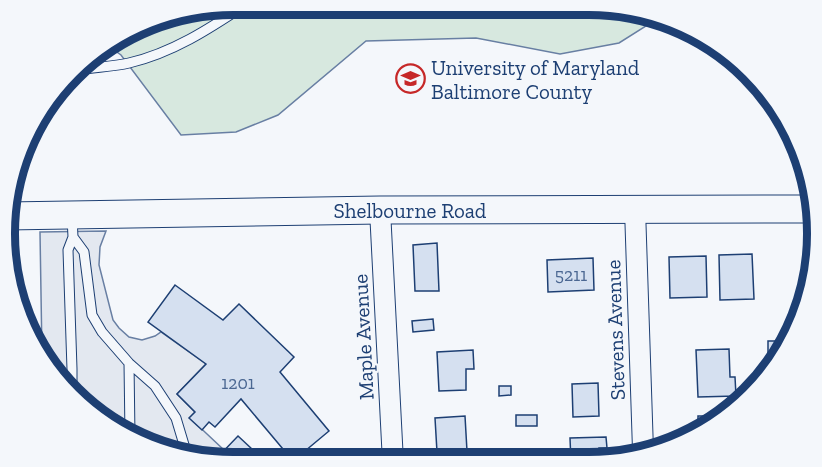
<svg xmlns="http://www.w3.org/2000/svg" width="822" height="467" viewBox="0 0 822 467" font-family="'Zilla Slab',serif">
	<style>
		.green { fill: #d7e8df; stroke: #687fa3; stroke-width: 1.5 }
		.parking { fill: #e3e8f0; stroke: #687fa3; stroke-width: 1.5 }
		.building { fill: #d5e0f0; stroke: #1d3f73; stroke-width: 1.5 }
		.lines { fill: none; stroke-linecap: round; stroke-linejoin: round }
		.lane-casing { stroke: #1d3f73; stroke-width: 11 }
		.street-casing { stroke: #1d3f73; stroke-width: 22 }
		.secondary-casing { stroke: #1d3f73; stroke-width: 29 }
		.lane { stroke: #f4f7fb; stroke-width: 9 }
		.street { stroke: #f4f7fb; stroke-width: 20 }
		.secondary { stroke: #f4f7fb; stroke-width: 27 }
		.labels { text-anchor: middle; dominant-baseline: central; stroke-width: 4.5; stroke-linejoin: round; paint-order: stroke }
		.number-label { font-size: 18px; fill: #4b6792 }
		.poi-label { font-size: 21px; fill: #1d3f73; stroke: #f4f7fb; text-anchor: start }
		.street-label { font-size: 21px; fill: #1d3f73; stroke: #f4f7fb }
		.rim { fill: none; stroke: #1d3f73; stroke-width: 8 }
	</style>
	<rect width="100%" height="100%" fill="#f4f7fb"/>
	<!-- green -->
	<path class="green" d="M234 5H604L653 15 654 21 619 43 560 54 476 38 366 41 278 115 236 132 181 135 121 55 107 45 160 17Z"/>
	<!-- parking -->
	<path class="parking" d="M106 231 100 247 99 265 113 320 119 328 129 337 142 340 155 336 161 332 206 364 177 394 195 412 190 418 224 450 214 461 160 450 107 424 52 373 42 355 40 232Z"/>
	<!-- building -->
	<path class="building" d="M437 243 439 291H415L413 245Z
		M752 254 754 299 720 300 719 255Z
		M706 256 707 297 670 298 669 257Z
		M593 258 594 290 548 292 547 260Z
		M175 285 223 320 239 304 294 357 280 372 329 431 293 461 241 399 215 427 209 422 202 430 189 418 195 412 177 394 206 364 148 322Z
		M433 319 434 330 413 332 412 321Z
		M768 341H787L779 360 769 370H768Z
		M729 349 730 377H735L736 396 698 397 696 350Z
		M473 350 474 369H466V390L439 391 437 352Z
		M598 383 599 416 573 417 572 384Z
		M499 386H511V395L499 396Z
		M516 415H537V426H516Z
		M465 416 467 451 437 452 435 418Z
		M698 416H720L703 432 698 433Z
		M238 436 266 462 214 461Z
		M606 437 607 448H599L600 462H571L570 438Z"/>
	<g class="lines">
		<defs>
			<path id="lane" d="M78 70C94 67 112 67 129 63 172 53 209 29 245 5
				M73 237 84 252 92 315 102 332 129 363 155 386 176 418 185 448 186 456
				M129 363 130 436
				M72 392V369L68 250 73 237 72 217"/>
			<path id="street" d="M635 209 643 450
				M380 210 393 462"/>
			<path id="secondary" d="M7 216 380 210 813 209"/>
		</defs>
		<!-- lane casing -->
		<use href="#lane" class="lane-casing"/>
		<!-- street casing -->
		<use href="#street" class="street-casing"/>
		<!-- secondary casing -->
		<use href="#secondary" class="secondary-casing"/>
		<!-- lane -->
		<use href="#lane" class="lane"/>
		<!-- street -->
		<use href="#street" class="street"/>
		<!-- secondary -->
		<use href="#secondary" class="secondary"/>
	</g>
	<!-- icons -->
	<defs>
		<symbol id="university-ring" viewBox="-11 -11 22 22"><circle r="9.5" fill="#f4f7fb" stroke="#c62828" stroke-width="1.5"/><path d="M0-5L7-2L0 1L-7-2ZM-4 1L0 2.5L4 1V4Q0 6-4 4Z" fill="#c62828"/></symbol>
	</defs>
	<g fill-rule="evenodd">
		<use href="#university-ring" x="394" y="62" width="33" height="33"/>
	</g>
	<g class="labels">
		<!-- number labels -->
		<g class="number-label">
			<text x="571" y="275">5211</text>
			<text x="238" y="383">1201</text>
		</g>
		<!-- poi labels -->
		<g class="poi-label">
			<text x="431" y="67">University of Maryland<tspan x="431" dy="24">Baltimore County</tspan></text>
		</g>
		<!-- street labels -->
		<g class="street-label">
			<text x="410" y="210">Shelbourne Road</text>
			<text transform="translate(615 330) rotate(-92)">Stevens Avenue</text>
			<text transform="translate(363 337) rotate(-93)">Maple Avenue</text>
		</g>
	</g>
	<!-- crop -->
	<path d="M0 0H822V467H0ZM233 15H589A218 218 0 0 1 807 233V234A218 218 0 0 1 589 452H233A218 218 0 0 1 15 234V233A218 218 0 0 1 233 15Z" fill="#f4f7fb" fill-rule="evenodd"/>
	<path class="rim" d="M233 15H589A218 218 0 0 1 807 233V234A218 218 0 0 1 589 452H233A218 218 0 0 1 15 234V233A218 218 0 0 1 233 15Z"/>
</svg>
